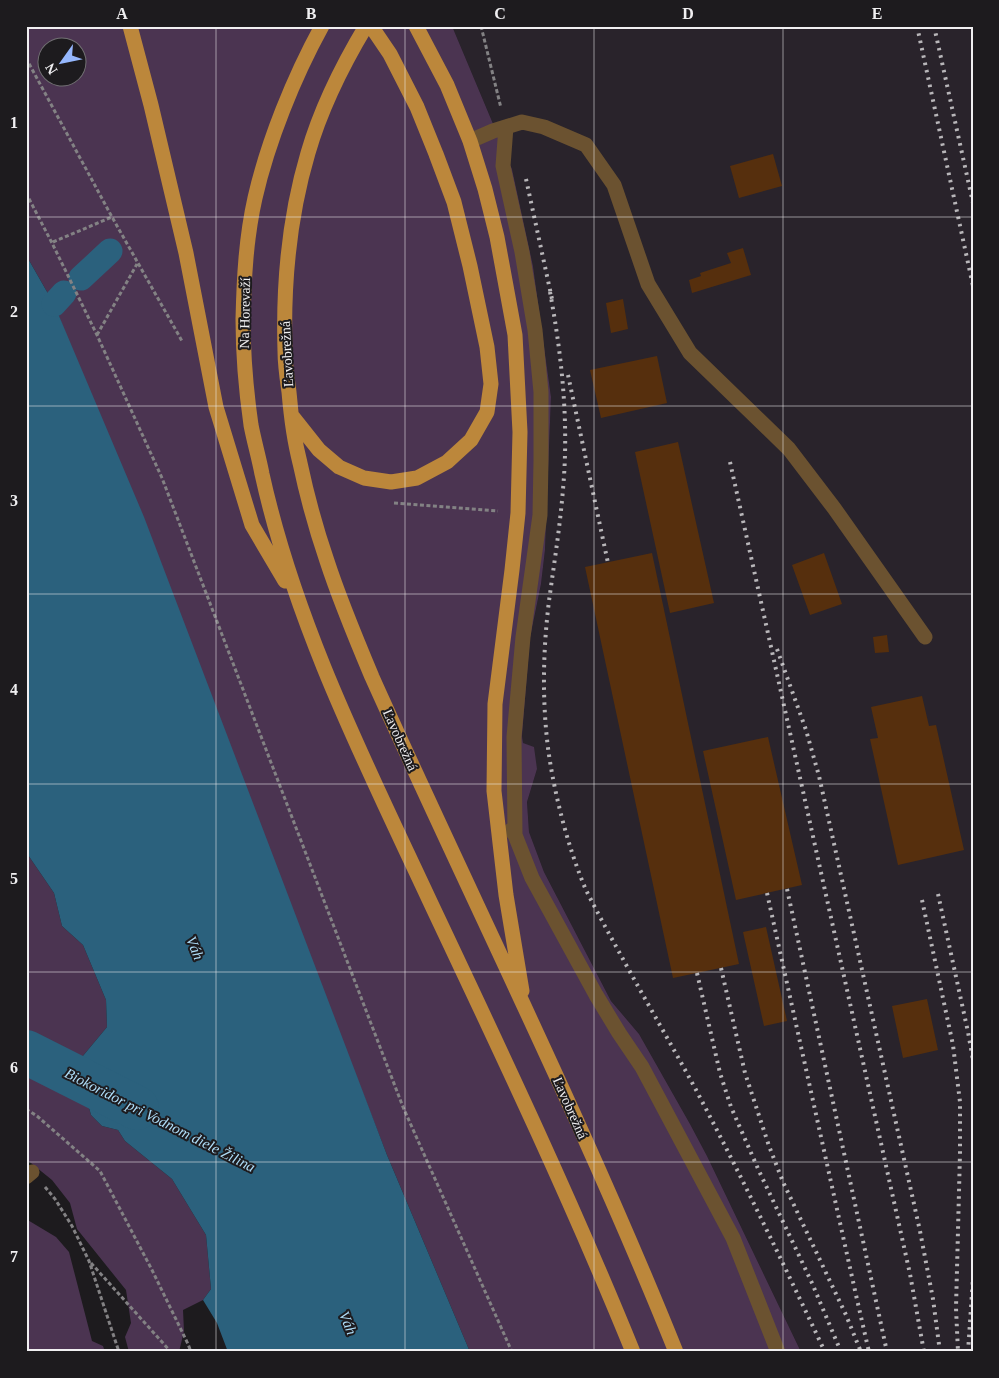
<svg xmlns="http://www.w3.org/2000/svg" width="999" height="1378" viewBox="0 0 999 1378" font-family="'Times New Roman',serif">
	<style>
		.built { fill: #29232b }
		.green { fill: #4b3451; fill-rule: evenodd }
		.water { fill: #2b617d }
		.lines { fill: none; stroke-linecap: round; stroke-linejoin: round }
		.canal { stroke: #2b617d; stroke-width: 25 }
		.river { stroke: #2b617d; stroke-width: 44 }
		.building { fill: #562f0d }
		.path { stroke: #838284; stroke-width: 3; stroke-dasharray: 4 2.5; stroke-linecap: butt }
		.minor { stroke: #6b5230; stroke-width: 15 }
		.major { stroke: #bc873b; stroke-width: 15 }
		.rail { stroke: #b8b6b9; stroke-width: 4; stroke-dasharray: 2.5 5; stroke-linecap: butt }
		.grid { fill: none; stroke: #f0eff1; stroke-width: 1; stroke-opacity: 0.55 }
		.labels { text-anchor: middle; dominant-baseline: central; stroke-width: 4; stroke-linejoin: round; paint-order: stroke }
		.street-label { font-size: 14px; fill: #f0eff1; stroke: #1d1b1e }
		.water-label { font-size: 15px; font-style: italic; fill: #aeddf8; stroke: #1d1b1e }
		.neatline { fill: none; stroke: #f0eff1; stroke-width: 2 }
		.grid-label { font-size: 16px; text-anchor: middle; font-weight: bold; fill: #f0eff1 }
	</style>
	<rect width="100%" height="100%" fill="#1d1b1e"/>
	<!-- built -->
	<path class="built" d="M452 26H973V1352H801L707 1156 690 1124 639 1034 611 1001 544 872 529 832 527 802 537 769 523 743 522 736 530 638 541 584 545 550 551 397 533 266 512 169Z"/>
	<!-- green -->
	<path class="green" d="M26 26H452L512 169 533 266 551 397 545 550 541 584 530 638 522 736 523 743 534 747 537 769 527 802 529 832 544 872 611 1001 639 1034 690 1124 707 1156 801 1352H470L387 1155 54 304 26 255ZM48 48H78V78H48Z
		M26 852 54 893 62 926 83 945 106 1000 107 1027 77 1063 91 1115 102 1126 118 1130 125 1141 172 1179 206 1235 211 1289 203 1300 183 1310 184 1331 179 1352H129L125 1337 131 1323 126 1290 77 1229 70 1203 52 1180 26 1159Z
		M26 1219 56 1237 69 1252 92 1341 103 1346 105 1352H26Z"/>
	<!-- water -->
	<path class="water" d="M26 255 54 304 144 517 387 1155 470 1352H228L217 1323 203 1300 211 1289 206 1235 172 1179 125 1141 118 1130 102 1126 91 1115 77 1063 107 1027 106 1000 83 945 62 926 54 893 26 852Z"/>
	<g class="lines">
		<!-- canal -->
		<path class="canal" d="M81 278 110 251
			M54 304 64 293"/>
		<!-- river -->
		<path class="river" d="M26 1052 137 1108"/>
	</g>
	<!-- building -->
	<path class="building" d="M773 154 782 186 739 198 730 166Z
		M743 248 751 275 692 293 689 280 701 276 700 273 731 263 727 253Z
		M623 299 628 329 611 333 606 303Z
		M657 356 667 403 601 418 590 370Z
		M678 442 714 603 670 613 635 452Z
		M652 553 739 964 673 978 585 567Z
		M824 553 842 604 810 615 792 565Z
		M887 635 889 652 875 653 873 637Z
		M922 696 929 726 936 725 964 850 898 865 870 739 878 738 871 707Z
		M768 737 802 885 736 900 703 751Z
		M766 927 787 1021 764 1026 743 932Z
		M927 999 938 1050 903 1058 892 1006Z"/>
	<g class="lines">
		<!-- path -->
		<path class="path" d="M481 26 501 108
			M26 58 112 217 182 341
			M26 193 52 243 97 335 162 478 403 1107 512 1352
			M53 242 112 217
			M97 335 137 264
			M394 503 498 511
			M26 1109 37 1116 100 1171 152 1270 188 1344 191 1352
			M45 1187 55 1199 72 1226 89 1261 119 1352
			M91 1263 171 1352"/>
		<!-- minor -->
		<path class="minor" d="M506 127 503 166 522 252 535 330 541 392V460L540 515 523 637 514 737 515 835
			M470 141 493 131 522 122 544 127 586 145 614 185 648 284 690 353 789 449 834 508 925 637
			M511 830 515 835 532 878 596 995 619 1033 642 1067 733 1238 778 1352
			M26 1177 32 1172"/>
		<!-- major -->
		<path class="major" d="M130 26 151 105 186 253 216 407 252 525 285 581
			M322 26C294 77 268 141 255 198 246 238 244 278 243 319 243 354 246 390 251 425 254 441 259 458 262 474 296 628 368 768 434 910 503 1056 572 1202 633 1352
			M366 26C342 66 321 108 308 153 289 217 283 285 285 351 285 365 287 378 289 392 291 416 294 440 300 463 307 496 316 529 327 561 340 601 356 639 372 677 473 902 584 1123 676 1352
			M416 26 447 85 470 141 485 189 497 237 515 335 520 432 518 513 512 570 495 704 494 791 506 895 522 991
			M292 416 319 450 339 467 364 478 391 482 417 478 447 462 471 440 487 412 491 384 487 347 470 266 454 202 436 154 417 107 390 54 371 26"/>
		<!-- rail -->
		<path class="rail" d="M917 26 973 286
			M934 26 973 203
			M526 179 552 299
			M550 292C562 357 569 423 563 489 560 527 554 564 549 601 543 650 542 699 548 748 554 793 568 848 586 890 596 910 607 930 618 950 643 996 670 1042 695 1088 741 1175 783 1263 825 1352
			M568 375 608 563
			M730 462 910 1274 924 1352
			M777 649 806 730 819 776 920 1231 933 1299 940 1352
			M787 889 887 1352
			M767 893 856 1295 869 1352
			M938 894 968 1032 973 1060
			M922 900 953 1045 960 1102V1153L956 1308 958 1352
			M721 968 745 1073 769 1146 783 1182 846 1315 861 1352
			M697 973 720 1073 731 1107 759 1171 812 1283 841 1352
			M968 1352 973 1278"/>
	</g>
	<!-- grid -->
	<path class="grid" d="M216 26V1352M405 26V1352M594 26V1352M783 26V1352M26 217H973M26 406H973M26 594H973M26 784H973M26 972H973M26 1162H973"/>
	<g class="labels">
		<!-- street labels -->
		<g class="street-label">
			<text transform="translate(245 313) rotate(-89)">Na Horevaží</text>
			<text transform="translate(287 354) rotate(-93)">Ľavobrežná</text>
			<text transform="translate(400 740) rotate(66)">Ľavobrežná</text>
			<text transform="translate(570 1108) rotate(66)">Ľavobrežná</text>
		</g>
		<!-- water labels -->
		<g class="water-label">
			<text transform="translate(195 948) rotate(68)">Váh</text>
			<text transform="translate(160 1120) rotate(27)">Biokoridor pri Vodnom diele Žilina</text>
			<text transform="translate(348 1323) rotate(68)">Váh</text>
		</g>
	</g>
	<!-- border -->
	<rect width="999" height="1378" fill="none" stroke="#1d1b1e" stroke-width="55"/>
	<!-- north arrow -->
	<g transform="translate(62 62) rotate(237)"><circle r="24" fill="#1d1b1e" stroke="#717072"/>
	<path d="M0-4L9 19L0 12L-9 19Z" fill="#95b7fd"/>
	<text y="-8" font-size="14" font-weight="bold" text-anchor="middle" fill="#f0eff1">N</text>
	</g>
	<rect x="28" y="28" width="944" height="1322" class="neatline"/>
	<g class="grid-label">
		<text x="122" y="19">A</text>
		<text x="311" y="19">B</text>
		<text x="500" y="19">C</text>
		<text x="688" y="19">D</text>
		<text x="877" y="19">E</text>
		<text x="14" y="128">1</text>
		<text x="14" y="317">2</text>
		<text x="14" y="506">3</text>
		<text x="14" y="695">4</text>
		<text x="14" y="884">5</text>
		<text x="14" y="1073">6</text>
		<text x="14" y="1262">7</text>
	</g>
</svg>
